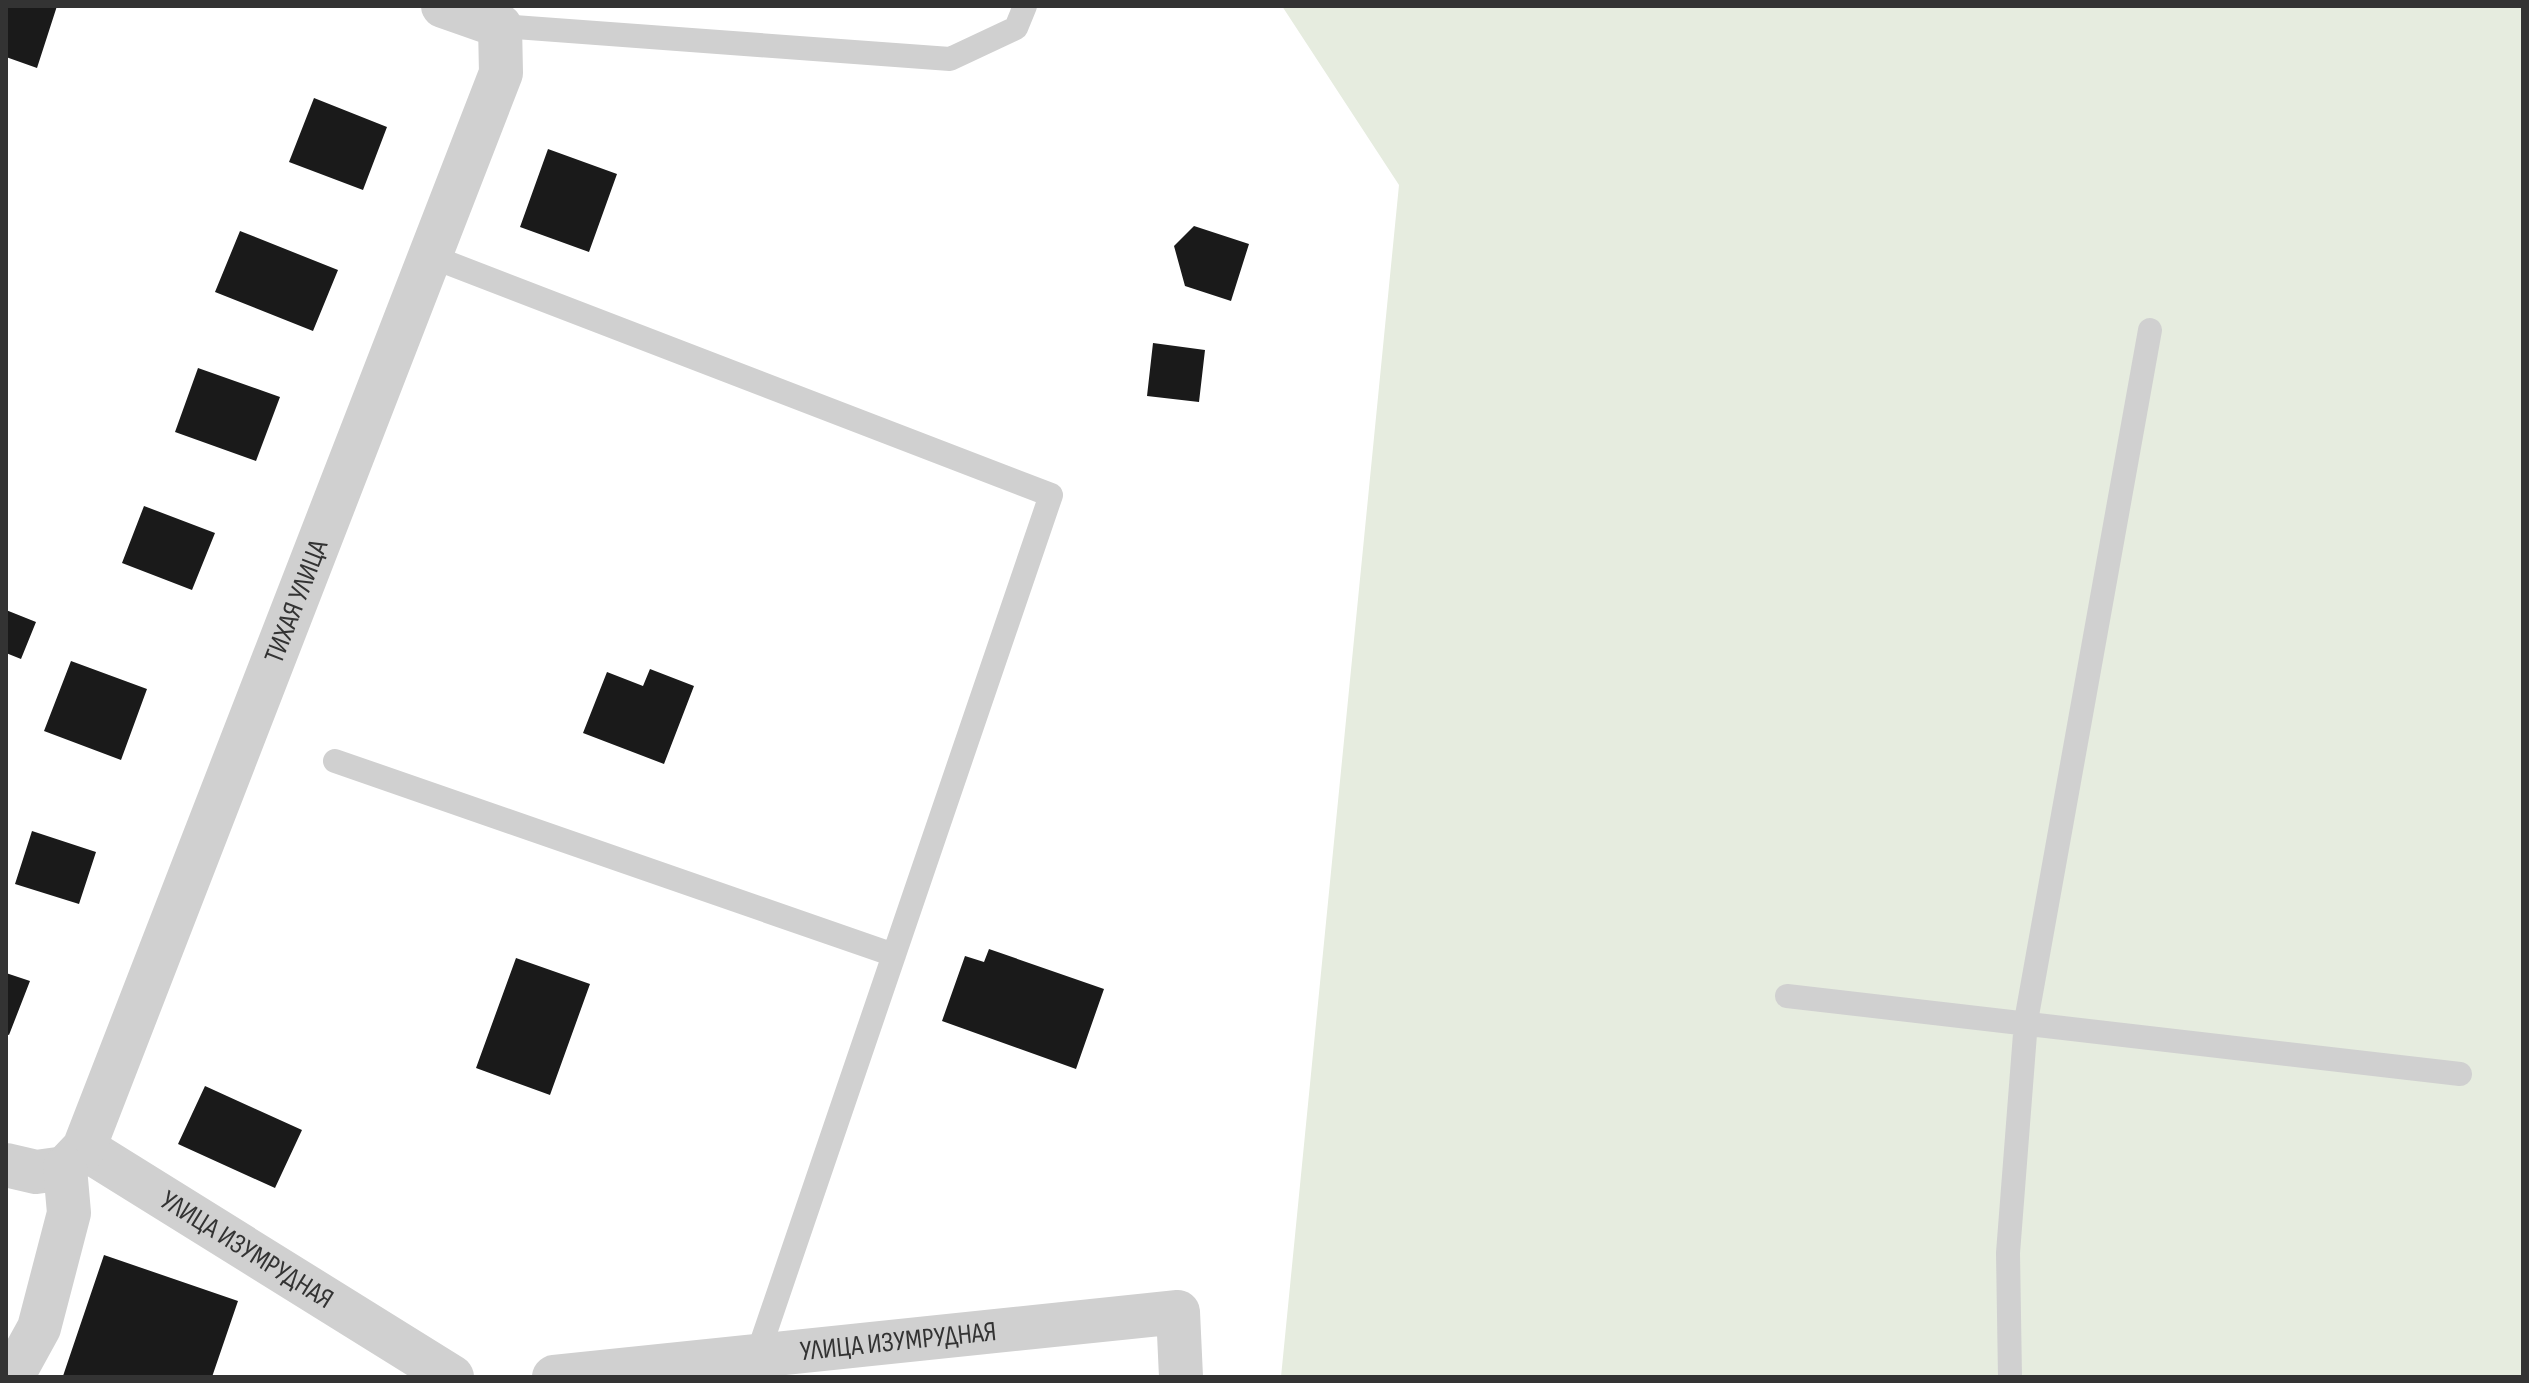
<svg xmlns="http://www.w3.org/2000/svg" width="2529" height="1383" viewBox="0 0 2529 1383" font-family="'Sofia Sans Condensed',sans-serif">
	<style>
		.green { fill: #e6ecdf }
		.building { fill: #1a1a1a }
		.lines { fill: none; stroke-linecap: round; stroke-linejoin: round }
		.lane { stroke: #d0d0d0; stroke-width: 24 }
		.street { stroke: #d0d0d0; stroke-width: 44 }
		.labels { text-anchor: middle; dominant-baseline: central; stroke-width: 8; stroke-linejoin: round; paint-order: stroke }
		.street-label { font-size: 28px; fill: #333; stroke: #fff }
	</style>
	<rect width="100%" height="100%" fill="#fff"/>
	<!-- green -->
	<path class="green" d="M1282 6H2523V1377H1281L1399 185Z"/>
	<!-- building -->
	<path class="building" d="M6 6H57L37 68 6 57Z
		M314 98 387 127 363 190 289 162Z
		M548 149 617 174 589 252 520 227Z
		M1194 226 1249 244 1231 301 1185 286 1174 246Z
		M240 231 338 270 313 331 215 292Z
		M1153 343 1205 350 1199 402 1147 396Z
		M198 368 280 397 256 461 175 432Z
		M144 506 215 533 192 590 122 563Z
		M6 610 36 622 21 659 6 653Z
		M71 661 147 689 121 760 44 731Z
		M650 669 694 686 664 764 583 733 607 672 643 686Z
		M32 831 96 852 79 904 15 884Z
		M989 949 1104 989 1076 1069 942 1021 965 956 984 962Z
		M516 958 590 984 550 1095 476 1068Z
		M6 973 30 981 9 1035 6 1034Z
		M205 1086 302 1130 275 1188 178 1144Z
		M104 1255 238 1301 212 1377 63 1376Z"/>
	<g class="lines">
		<!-- lane -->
		<path class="lane" d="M500 26 950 59 1016 28 1025 6
			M430 256 1051 495 757 1356
			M335 761 894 955
			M1787 996 2460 1074
			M2010 1377 2008 1253 2026 1021 2150 330"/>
		<!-- street -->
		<g class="street">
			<path id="s1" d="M84 1148 452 1377"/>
			<path d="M6 1165 36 1172 65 1168"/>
			<path id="s2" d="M65 1168 84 1148 501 73 500 26 443 6"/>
			<path d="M12 1377 39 1328 69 1213 65 1168"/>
			<path id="s3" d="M554 1377 1178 1312 1181 1377"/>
		</g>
	</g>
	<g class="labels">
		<!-- street labels -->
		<g class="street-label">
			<text stroke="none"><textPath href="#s2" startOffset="614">ТИХАЯ УЛИЦА</textPath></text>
			<text stroke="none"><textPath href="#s1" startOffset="192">УЛИЦА ИЗУМРУДНАЯ</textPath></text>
			<text stroke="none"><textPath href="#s3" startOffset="346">УЛИЦА ИЗУМРУДНАЯ</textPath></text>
		</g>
	</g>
	<!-- border -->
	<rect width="2529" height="1383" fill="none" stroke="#333333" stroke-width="16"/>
</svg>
